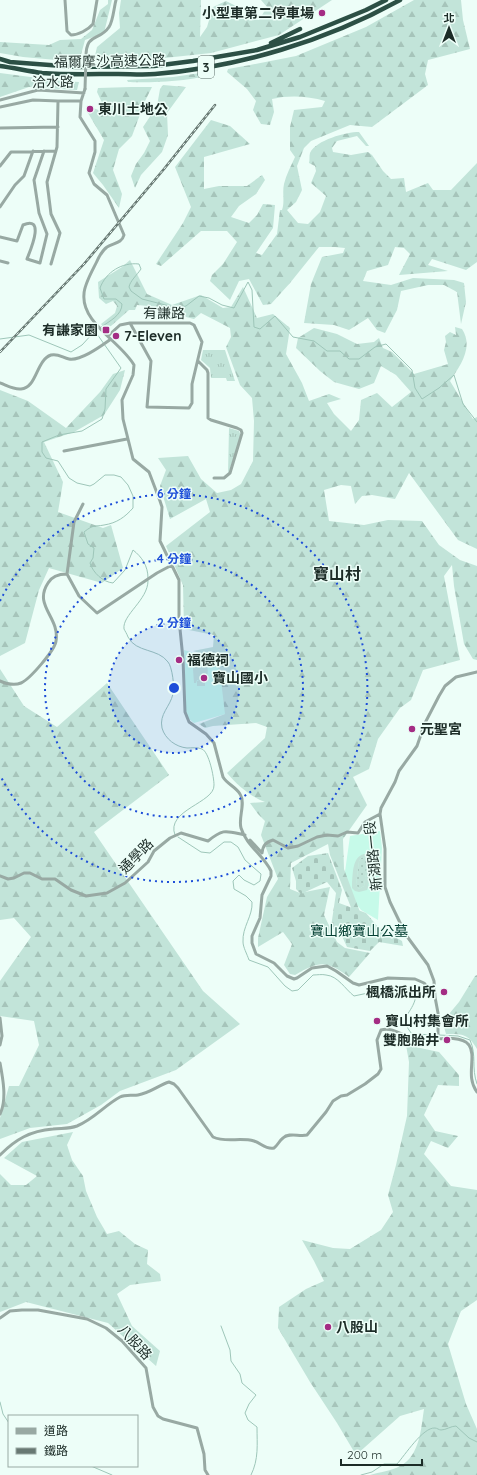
<svg xmlns="http://www.w3.org/2000/svg" width="477" height="1475" viewBox="0 0 477 1475" font-family="Quicksand,'Noto Sans TC',sans-serif">
	<style>
		.built { fill: #c6fae9 }
		.grass { fill: url(#grass-dots) }
		.forest { fill: url(#forest-firs) }
		.cemetery { fill: url(#cemetery-stones) }
		.park { fill: url(#park-tufts) }
		.pitch { fill: #c2e4d9; fill-rule: evenodd }
		.lines { fill: none; stroke-linecap: round; stroke-linejoin: round }
		.stream { stroke: #9ec6b9; stroke-width: 1 }
		.minor { stroke: #98a9a3; stroke-width: 3 }
		.highway { stroke: #2c5045; stroke-width: 4.5 }
		.rail-casing { stroke: #687973; stroke-width: 2.5 }
		.rail { stroke: #edfef8; stroke-width: 1; stroke-dasharray: 3; stroke-linecap: butt }
		.minor-bridge { stroke: #98a9a3; stroke-width: 3 }
		.ring { fill: none; stroke: #1d4ed8; stroke-width: 2; stroke-dasharray: 2 4 }
		.poi-dot { fill: #a42d84; stroke: #edfef8; stroke-width: 1.5 }
		.labels { text-anchor: middle; dominant-baseline: central; stroke-width: 3; stroke-linejoin: round; paint-order: stroke }
		.shield { fill: #edfef8; stroke: #5b6b66; stroke-width: 1 }
		.shield-label { font-size: 13px; font-weight: bold; fill: #1c2c27 }
		.poi-label { font-size: 14px; font-weight: bold; fill: #1c2c27; stroke: #edfef8; text-anchor: start }
		.street-label { font-size: 14px; fill: #1c2c27; stroke: #edfef8 }
		.park-label { font-size: 14px; fill: #054033; stroke: #edfef8 }
		.quarter-label { font-size: 16px; font-weight: bold; fill: #1c2c27; stroke: #edfef8 }
		.centre { fill: #1d4ed8; stroke: #edfef8; stroke-width: 2 }
		.ring-label { font-size: 12px; text-anchor: middle; font-weight: bold; fill: #1d4ed8; stroke: #edfef8; stroke-width: 3; stroke-linejoin: round; paint-order: stroke }
	</style>
	<defs>
		<pattern id="grass-dots" width="8" height="8" patternUnits="userSpaceOnUse"><rect width="8" height="8" fill="#c2e4d9"/><path d="M2 2h.1M6 6h.1" fill="none" stroke="#a6c4ba" stroke-width="1.8" stroke-linecap="round"/></pattern>
		<pattern id="forest-firs" width="22" height="20" patternUnits="userSpaceOnUse"><rect width="22" height="20" fill="#c2e4d9"/><path d="M5 1l3.5 6h-7zM16 11l3.5 6h-7z" fill="#a6c4ba"/></pattern>
		<pattern id="cemetery-stones" width="16" height="16" patternUnits="userSpaceOnUse"><rect width="16" height="16" fill="#c2e4d9"/><path d="M2 7V4a2 2 0 0 1 4 0v3zM10 15v-3a2 2 0 0 1 4 0v3z" fill="#a6c4ba"/></pattern>
		<pattern id="park-tufts" width="24" height="20" patternUnits="userSpaceOnUse"><rect width="24" height="20" fill="#c2e4d9"/><path d="M3 7l-1-3M5 7V3M7 7l1-3M15 17l-1-3M17 17v-4M19 17l1-3" fill="none" stroke="#a6c4ba"/></pattern>
	</defs>
	<rect width="100%" height="100%" fill="#edfef8"/>
	<!-- built -->
	<path class="built" d="M184 650 211 658 223 669 229 713 194 723 189 719 186 713Z
		M380 831 382 848 378 920 361 910 343 886 350 836Z"/>
	<!-- grass -->
	<path class="grass" d="M364 857 368 859V861L364 886 359 889 356 885 359 861 361 858Z"/>
	<!-- forest -->
	<path class="forest" d="M108 0H112L104 33 85 40 79 62 23 57 0 53V42L49 45 60 40 81 39 92 30 100 10 108 4Z
		M121 0H201L200 37 207 27 213 7 226 1 236 6 246 19 259 20 267 7 261 0H332L279 35 211 53 146 60H94L97 47 120 28 119 13Z
		M414 0H461L463 20 470 49 428 60 425 74 428 85 372 127 350 125 311 141 304 148 297 166 302 190 296 202 287 210 298 223 308 224 320 212 326 196 311 183 316 171 315 166 309 163C310 160 309 156 310 153 316 140 346 132 359 132L369 146H366L357 136 337 141 332 148 333 152 351 155 368 152 372 155 383 171 391 179 404 178 406 192 428 183 433 190H451L477 163V262L466 270 432 259 428 265 448 271 399 275 410 254 404 248 395 247 388 265 367 271 363 281 391 285 413 278 454 280 464 283 466 302 461 324 457 292 444 285H428L401 291 397 310 385 333 377 330 368 318 349 330 334 325 304 323 311 284 322 257 343 253 345 248 335 247H319L290 283 271 304 263 305 249 279 239 281 230 300 210 281 212 275 223 264 237 242 227 231H201L161 266 156 264 183 223 191 207 175 167 211 120 230 126 250 144 204 157V189L219 186H247L262 175 265 180 256 194 239 206 231 217 249 223 257 215 263 204 275 205 273 228 256 253 262 255 277 234 280 210H282C285 202 282 193 284 184 286 175 291 166 295 157L290 150V127L294 110 322 107 325 101C308 96 289 95 272 99L274 112 270 125 261 124 253 110 256 101 247 89 227 72 228 69 250 65 296 56 366 27Z
		M214 71C206 82 142 83 128 82L127 80 173 77Z
		M0 73 61 81 79 82 77 90 29 87 0 97Z
		M163 85 186 87 167 113 168 135 162 152 141 175 135 188 131 176 136 164 144 153 150 141 143 127 157 106 160 89Z
		M131 87H152L145 101 132 136 119 149 113 170 122 194 119 208 103 185 93 173 104 140 88 113V106L101 111 104 107 97 92 98 88Z
		M130 260 147 294 172 305 201 295 223 308 231 307 243 287 257 318 273 314 290 328 286 354 302 383 309 401 329 394 341 399 327 403 334 414 351 431 359 420 361 400 377 393 392 407 411 392 396 375 381 366 374 383 359 389 334 382 320 371 296 348 298 338 314 328 337 334 357 344 374 342 379 338 383 348 392 352 414 374 448 364 444 350 446 342 445 336 450 332 456 335 455 327 462 329C474 347 460 366 450 381L473 419 477 417V549L458 540 409 473 395 499 372 495 362 496 355 504 351 486 341 485 324 490 329 521 364 525 388 520 422 521 439 545 460 560 477 566V660L473 659 464 644 454 586 452 565 444 576 460 660 423 670 411 700 400 708 378 739 369 769 353 777 367 805 343 839 344 869 360 912 352 910 330 855 328 844 291 863 290 889 300 893 330 887 324 915 337 942 345 948 370 953 349 977C325 960 320 961 295 975L290 974 284 965 292 944 283 932 258 947V938L267 897 278 879 261 835 265 821 258 814 250 803 265 802C251 797 237 785 227 773L265 738 267 727 256 723 213 726 205 728 199 724 225 714 220 672 213 657 193 651 213 647 214 635 184 629 183 585 166 546 210 512 206 499 170 519 160 486 166 470 158 458 188 456 201 479 217 493 231 490 241 484 253 461 254 421 252 398 240 385 226 347 231 337 230 328 201 313 194 319 186 317 182 309 137 305 135 310H129L111 326 105 329 101 324 115 313 117 306 113 301 106 304 99 298 98 282 122 267Z
		M125 370 120 390 104 415 74 432 44 442 63 482 58 512 103 528 111 525 123 568 102 583 49 568 39 590 25 643 0 656V390L28 401 66 428 100 392 113 374Z
		M0 669 24 706 57 727 107 683 169 775 94 832 203 991 240 1024 176 1070 120 1091 101 1105 67 1124 30 1128 0 1139V1118L9 1086H19L39 1045 34 1021 0 1016V981L31 937 14 918 0 920Z
		M477 975V1049C468 1034 464 1034 446 1034L444 1027V1020L459 1002 475 976Z
		M406 1045 439 1052 459 1075V1086L438 1085 424 1115 435 1131 458 1136 448 1148 431 1141 424 1154 451 1186 477 1190V1300L461 1311 448 1344 466 1404 477 1429V1475H370C379 1472 392 1471 400 1466 420 1456 421 1428 424 1409L400 1416 356 1455 337 1423 310 1382 278 1328 279 1307 306 1289 324 1281 314 1261 302 1240 333 1248 350 1249 381 1230 393 1212 388 1195 396 1165 407 1116 409 1062Z
		M73 1132 67 1145 72 1160 83 1176 86 1191 97 1217 107 1234 119 1231 135 1244 148 1250 147 1264 160 1274 161 1281 130 1285 117 1294 132 1326 160 1351 156 1366 108 1323 26 1302 0 1312V1174L11 1185H26L37 1176 4 1158 22 1142Z"/>
	<!-- cemetery -->
	<path class="cemetery" d="M328 853 342 890 339 903 366 913 379 928 402 941 403 946 379 942 370 951 347 947 341 934 331 927 336 893 327 882 301 894 296 889V881L292 868 308 856Z"/>
	<!-- park -->
	<path class="park" d="M203 350H225L235 381H227L226 378H211L210 368 201 360Z
		M229 428 239 431 241 436 228 474Z"/>
	<!-- pitch -->
	<path class="pitch" d="M192 656H194V660C199 657 202 657 206 661 208 669 210 678 201 681L205 682V686H197V681H199L197 680 196 683H194Z
		M364 854H368L372 860 368 887 367 890 359 892 355 891 352 888V884C353 874 352 857 364 854ZM364 857 368 859V861L364 886 359 889 356 885 359 861 361 858Z"/>
	<g class="lines">
		<!-- stream -->
		<path class="stream" d="M101 327C110 321 122 315 122 304L116 299H104L100 288C106 272 122 262 139 264L141 269C137 275 130 281 129 287L131 291 142 299 177 308 186 306 199 296 209 298 222 305 234 308 248 282 252 290 254 327 260 329 275 316 293 337 314 341 327 351H340L349 359H359L375 347 386 344 412 370 415 388 422 399 439 388 454 375 463 404 477 422
			M0 339 29 335 71 352 82 345 94 332 97 334 121 368 106 389 105 409 102 419 82 431 59 435 42 442V452L46 458 58 461 69 478 77 483 90 486 94 484 105 475H114L121 477 128 485 133 496V508C125 517 117 523 104 525 94 527 94 524 84 532L88 544 94 548 93 558 90 563C93 573 103 582 113 583L125 570 133 550C142 557 148 566 148 578
			M148 581C148 600 122 615 124 629 125 631 127 634 128 637 136 653 158 648 168 662 172 666 175 688 173 694 170 707 159 714 162 728 165 739 176 747 187 748 191 748 197 747 202 749 209 752 214 777 214 785 215 803 165 810 175 835
			M178 837 201 852 210 853 224 842H231L238 847 245 860 261 874 260 881 254 885 244 880 239 875 233 881 234 889 246 896 252 902C253 916 242 927 243 942 243 947 247 954 249 960L268 967 285 986 292 991 298 990 313 975C317 975 322 974 326 975 338 976 345 989 354 996L396 987 415 990C415 993 415 997 415 1000 410 1016 398 1017 412 1034L436 1035
			M439 1035 458 1036 470 1040C477 1056 471 1067 477 1084
			M221 1326 230 1350 231 1361 240 1374 242 1383 256 1395 249 1404 245 1413 248 1420 257 1427C257 1444 259 1459 251 1475
			M0 1402 3 1414 9 1423
			M91 1466 112 1475
			M361 1475 372 1472 384 1464H397C405 1455 423 1427 435 1428 437 1428 439 1430 441 1430 446 1430 451 1426 456 1426L469 1438 477 1442"/>
		<!-- minor -->
		<path class="minor" d="M65 0 67 31 71 35C78 35 88 30 93 24L97 0
			M86 57C86 32 99 42 109 27 113 22 114 7 116 0
			M85 89 81 101 80 117 95 141V152L89 173 94 184 107 195 124 235C122 243 114 243 107 247 103 250 100 255 98 259 94 268 84 284 84 294 81 323 121 342 134 365L133 375 122 400 123 419 133 459 149 472 160 501 162 507 160 541 179 580V619L183 659 185 712 189 722 206 734 214 743 223 777C227 784 236 787 240 794 246 803 238 818 241 828 246 845 264 856 271 871V876L262 895 260 918 252 936V943L256 954 274 963 287 976 294 979 297 978 312 968 327 966 336 971 353 983 359 985 388 978 415 979 424 983 435 997
			M0 100 38 90 84 93
			M0 107 33 100 58 101
			M0 128 58 127
			M0 166 11 152 56 151
			M0 207 15 185 24 176 33 151
			M0 237 17 241 23 225C46 215 30 251 27 259L40 263 47 234 39 213 34 180 44 151
			M0 261 8 263
			M51 264 60 233 51 214 47 182 57 147 58 101H81
			M108 336 120 325 130 323H190L194 325 202 342 192 384V403L189 408 147 407 151 361 130 323
			M198 361 207 370 208 373V418L211 420 237 428 241 430 242 433 230 473 224 478H214
			M0 383C6 385 14 390 21 389 37 388 36 360 51 355 58 353 63 358 69 359 81 361 101 346 111 339
			M64 451 127 439
			M67 574 74 522 83 504
			M0 681C7 684 14 686 21 683 30 679 55 650 56 641 60 617 33 606 48 583 52 576 60 574 67 574L79 596 97 613 157 573 172 565
			M250 840 262 853C263 845 266 842 273 840L288 848 298 846 317 837 327 835 338 836 347 832 358 833 365 822 380 814
			M0 876 8 879 14 878 24 873H30L42 879H55L71 890 86 896 107 893 125 883 148 862 154 851 170 838 181 833 208 841C224 828 226 831 245 835
			M0 1018 2 1036 0 1045
			M438 1040V1013L435 997 434 981 428 965 406 935 390 902 385 887V849L380 814 381 808 395 782 399 771 417 746 425 723 439 696 445 686 456 677 477 672
			M0 1063C3 1079 7 1100 0 1114
			M0 1155C16 1139 30 1131 53 1129 62 1128 69 1129 77 1126 94 1119 105 1105 120 1097 126 1094 133 1096 138 1095 150 1093 159 1085 169 1082L174 1084 178 1088 213 1137C226 1143 240 1137 254 1141 261 1143 266 1150 274 1148 278 1145 279 1141 283 1138 289 1132 299 1137 307 1135L326 1112 333 1101 341 1096 347 1095 365 1084 378 1074 381 1069 377 1040 381 1030C395 1026 407 1040 421 1040 433 1040 461 1034 469 1045 477 1057 465 1076 477 1092
			M0 1318 10 1311 22 1310H38L87 1319 106 1328 122 1341 146 1368 153 1407 158 1416 163 1419 197 1428 204 1454 205 1470 208 1475"/>
		<!-- highway -->
		<path class="highway" d="M271 43 300 29
			M0 59 10 62 76 67 154 66 193 61 257 50 300 37 366 10 386 0
			M0 66C14 68 28 71 42 73 67 75 93 74 118 74 130 74 143 75 155 74 239 67 326 41 400 0"/>
		<defs>
			<path id="rail" d="M0 352 84 264 164 169 215 105"/>
		</defs>
		<!-- rail casing -->
		<use href="#rail" class="rail-casing"/>
		<!-- rail -->
		<use href="#rail" class="rail"/>
		<!-- minor-bridge -->
		<path class="minor-bridge" d="M85 89 86 57"/>
	</g>
	<!-- distance rings -->
	<circle cx="174" cy="688" r="65" fill="#1d4ed8" fill-opacity=".12"/>
	<g class="ring">
		<circle cx="174" cy="688" r="65"/>
		<circle cx="174" cy="688" r="129"/>
		<path d="M0 601A194 194 0 1 1 0 775"/>
	</g>
	<!-- markers -->
	<g class="poi-dot">
		<circle cx="322" cy="13" r="4"/>
		<circle cx="90" cy="109" r="4"/>
		<rect x="102" y="326" width="8" height="8" rx="2"/>
		<circle cx="116" cy="336" r="4"/>
		<circle cx="179" cy="660" r="4"/>
		<circle cx="204" cy="678" r="4"/>
		<circle cx="412" cy="729" r="4"/>
		<circle cx="444" cy="992" r="4"/>
		<circle cx="377" cy="1021" r="4"/>
		<circle cx="447" cy="1040" r="4"/>
		<circle cx="328" cy="1327" r="4"/>
	</g>
	<g class="labels">
		<!-- shield labels -->
		<rect class="shield" x="198" y="56" width="16" height="22" rx="3"/>
		<g class="shield-label">
			<text x="206" y="67">3</text>
		</g>
		<!-- poi labels -->
		<g class="poi-label">
			<text x="314" y="13" text-anchor="end">小型車第二停車場</text>
			<text x="98" y="109">東川土地公</text>
			<text x="98" y="330" text-anchor="end">有謙家園</text>
			<text x="124" y="336">7-Eleven</text>
			<text x="187" y="660">福德祠</text>
			<text x="212" y="678">寶山國小</text>
			<text x="420" y="729">元聖宮</text>
			<text x="436" y="992" text-anchor="end">楓橋派出所</text>
			<text x="385" y="1021">寶山村集會所</text>
			<text x="439" y="1040" text-anchor="end">雙胞胎井</text>
			<text x="336" y="1327">八股山</text>
		</g>
		<!-- street labels -->
		<g class="street-label">
			<text transform="translate(110 61) rotate(-1)">福爾摩沙高速公路</text>
			<text transform="translate(53 82) rotate(-1)">洽水路</text>
			<text transform="translate(164 313) rotate(1)">有謙路</text>
			<text transform="translate(136 856) rotate(-46)">通學路</text>
			<text transform="translate(373 856) rotate(-96)">新湖路一段</text>
			<text transform="translate(135 1342) rotate(47)">八股路</text>
		</g>
		<!-- park labels -->
		<g class="park-label">
			<text x="359" y="931">寶山鄉寶山公墓</text>
		</g>
		<!-- quarter labels -->
		<g class="quarter-label">
			<text x="337" y="574">寶山村</text>
		</g>
	</g>
	<circle cx="174" cy="688" r="6" class="centre"/>
	<g class="ring-label">
		<text x="174" y="498">6 分鐘</text>
		<text x="174" y="563">4 分鐘</text>
		<text x="174" y="627">2 分鐘</text>
	</g>
	<!-- legend -->
	<rect x="8" y="1415" width="130" height="52" fill="#edfef8" stroke="#99aaa4"/>
	<rect x="16" y="1428" width="20" height="6" fill="#98a9a3" stroke="#99aaa4"/>
	<text x="44" y="1435" font-size="12" fill="#1c2c27">道路</text>
	<rect x="16" y="1448" width="20" height="6" fill="#687973" stroke="#99aaa4"/>
	<text x="44" y="1455" font-size="12" fill="#1c2c27">鐵路</text>
	<!-- north arrow -->
	<g transform="translate(449 28)" stroke="#edfef8" stroke-width="3" paint-order="stroke">
	<path d="M0-3L7 15L0 10L-7 15Z" fill="#1c2c27"/>
	<text y="-6" font-size="11" font-weight="bold" text-anchor="middle" fill="#1c2c27">北</text>
	</g>
	<!-- scale -->
	<path d="M341 1459v6h81v-6" fill="none" stroke="#1c2c27" stroke-width="2"/>
	<text x="347" y="1459" font-size="12" fill="#1c2c27" stroke="#edfef8" stroke-width="3" paint-order="stroke">200 m</text>
</svg>
